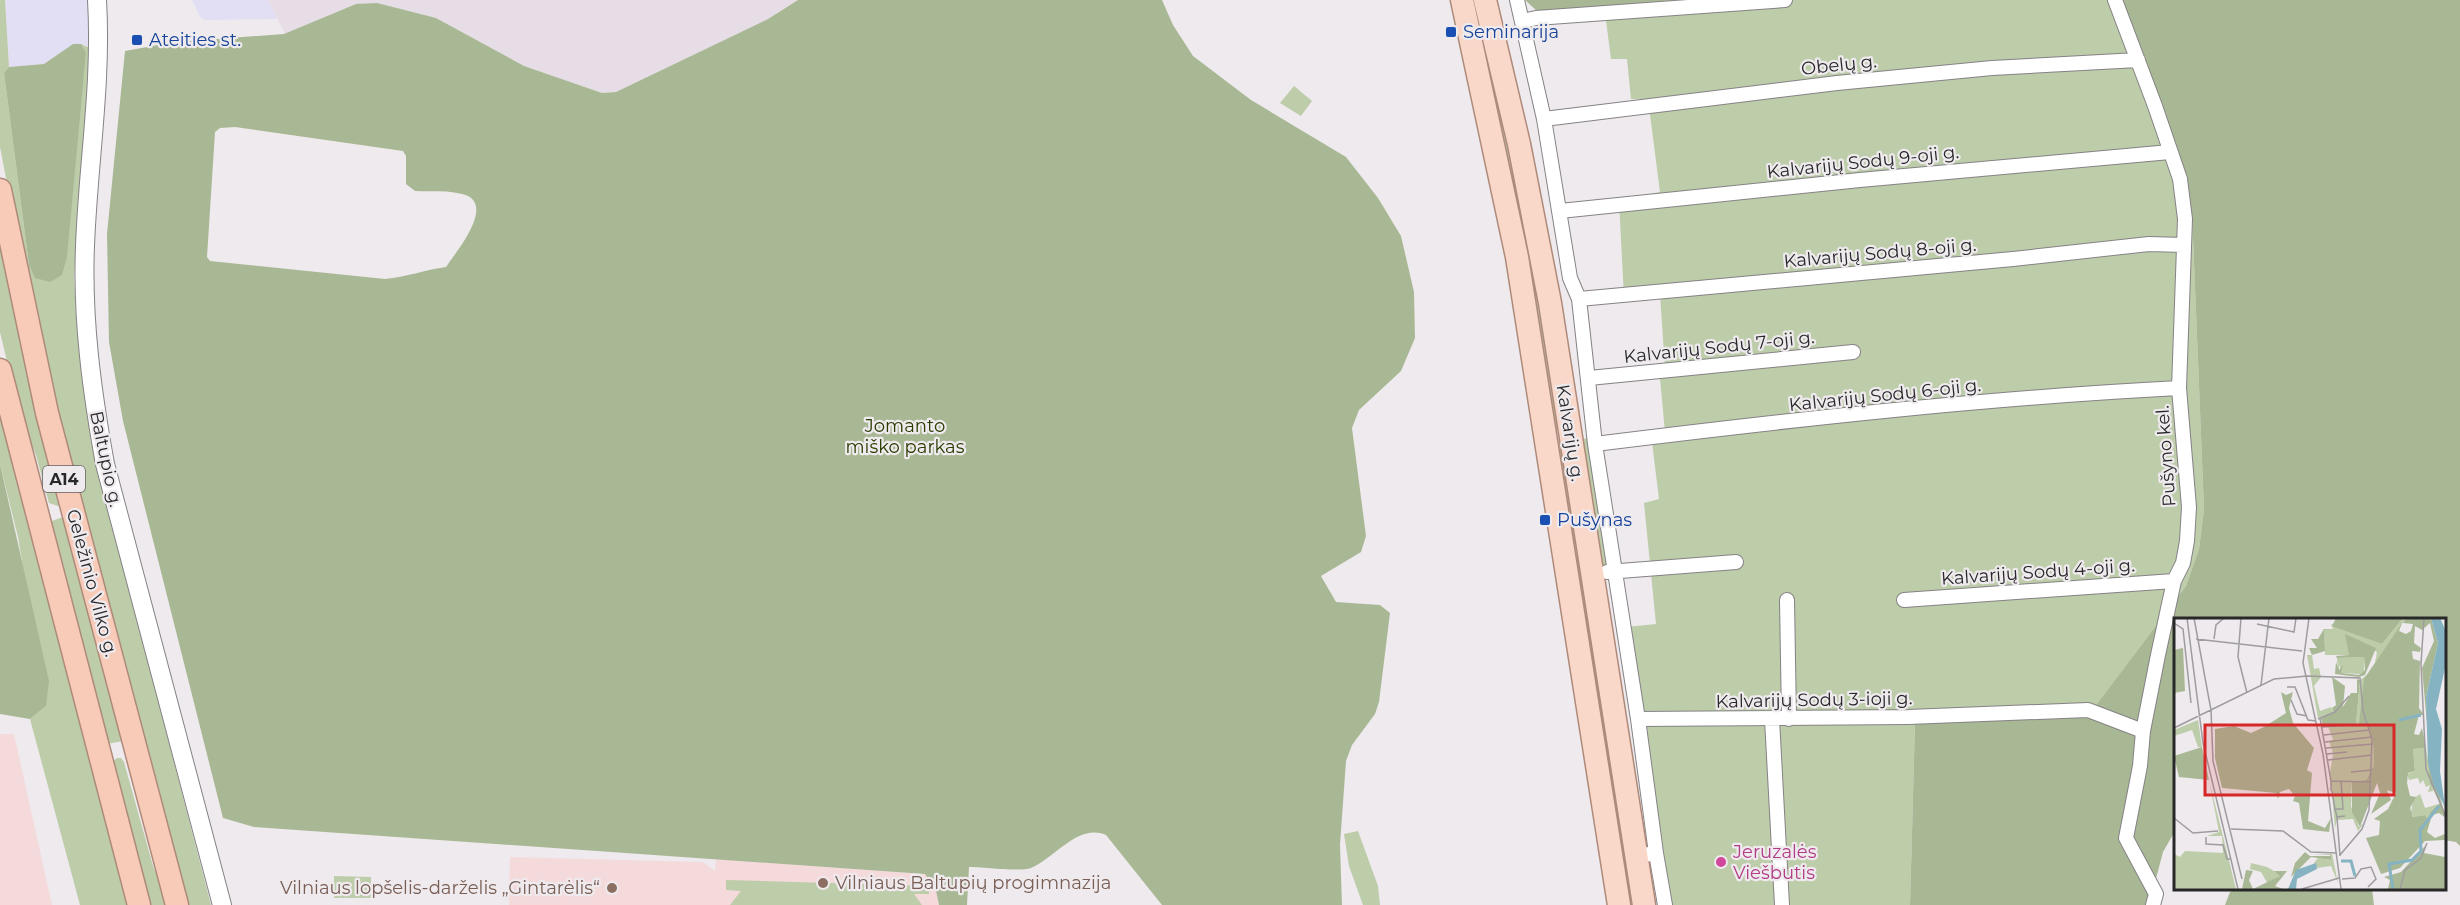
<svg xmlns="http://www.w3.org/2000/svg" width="2460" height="905" viewBox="0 0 2460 905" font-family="Montserrat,sans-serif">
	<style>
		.commercial { fill: #e2dff5 }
		.built { fill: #e6dde7 }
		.education { fill: #f5dadc }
		.green { fill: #bdcca9 }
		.forest { fill: #a9b894; fill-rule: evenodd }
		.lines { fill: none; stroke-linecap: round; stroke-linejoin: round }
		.minor-casing { stroke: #858285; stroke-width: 16 }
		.tertiary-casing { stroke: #858285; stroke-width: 20 }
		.primary-casing { stroke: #ae8a7a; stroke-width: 25 }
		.trunk-casing { stroke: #ae8a7a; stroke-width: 25 }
		.minor { stroke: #fff; stroke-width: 14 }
		.tertiary { stroke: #fff; stroke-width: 18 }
		.primary { stroke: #f9d8ca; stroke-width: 22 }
		.trunk { stroke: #f7cbb8; stroke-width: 22 }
		.transit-dot { fill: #1a4fb4; stroke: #eeeaee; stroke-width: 2 }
		.hotel-dot { fill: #d1479c; stroke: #eeeaee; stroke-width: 2 }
		.education-dot { fill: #8d6e63; stroke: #eeeaee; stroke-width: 2 }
		.labels { text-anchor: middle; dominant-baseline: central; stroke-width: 4.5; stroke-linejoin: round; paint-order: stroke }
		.shield { fill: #eeeaee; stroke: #646264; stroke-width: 1.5 }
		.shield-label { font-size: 16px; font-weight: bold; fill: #292829 }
		.transit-label { font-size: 18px; fill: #164399; stroke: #eeeaee; text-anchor: start }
		.street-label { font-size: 18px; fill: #292829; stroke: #eeeaee }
		.park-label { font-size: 18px; fill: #2a3c00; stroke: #eeeaee }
		.hotel-label { font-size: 18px; fill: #b23c85; stroke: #eeeaee; text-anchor: start }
		.education-label { font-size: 18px; fill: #785e54; stroke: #eeeaee; text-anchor: start }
		.inset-river { fill: none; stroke: #85b3c2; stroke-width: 3 }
		.inset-road { fill: none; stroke: #9f9c9f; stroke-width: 1.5 }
		.view { fill: #d62828; fill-opacity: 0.15; stroke: #d62828; stroke-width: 3 }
		.inset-edge { fill: none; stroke: #292829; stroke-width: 3 }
	</style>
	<rect width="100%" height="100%" fill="#eeeaee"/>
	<!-- commercial -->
	<path class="commercial" d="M5 0H89V46L73 44 44 64 9 67Z
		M192 0H268L278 19 205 20 200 17Z"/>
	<!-- built -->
	<path class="built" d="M268 0H798L768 19 616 92 602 93 524 66 436 18 356 4 285 34Z"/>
	<!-- education -->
	<path class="education" d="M0 734H14L52 905H0Z
		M510 857 703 862 715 871 716 859 926 874 936 891 939 905H509Z"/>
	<!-- green -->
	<path class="green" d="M0 0H5L9 67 4 73 29 265 86 52 81 44 90 48 74 276 76 315 91 442 211 905H186L69 462 24 272 0 147Z
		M1468 0H1477L1506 121 1562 430 1552 431Z
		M1677 0H2118L2171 135 2192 213 2204 509 2199 549 2186 586 2090 713 1915 722 1910 905H1671L1626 627 1656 624 1644 503 1659 499 1651 434 1665 432 1659 368H1665L1660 295 1624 297 1619 201 1660 192 1648 99H1631L1627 59H1611L1604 5Z
		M1294 86 1312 101 1301 116 1280 103Z
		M0 234 61 504 58 506 49 503 36 455 20 416 0 332Z
		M1583 405 1587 407 1610 564 1606 568 1598 567 1578 440 1588 438Z
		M0 409 131 905H80L30 719 46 706 18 537 0 464Z
		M1564 442 1596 662H1590L1554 444Z
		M63 517 123 741 107 744 49 522Z
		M117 758H121L124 762 153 866 169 905H147L112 762Z
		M1358 831 1378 886 1380 905H1363L1349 866 1344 834Z
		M334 876 371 877V898H334Z
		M726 880 929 886V894H914L922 905H730L741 891 726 890Z"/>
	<!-- forest -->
	<path class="forest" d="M798 0H1162L1173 25 1193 56 1251 100 1346 157 1378 198 1401 236 1414 292 1415 338 1401 371 1359 410 1352 428 1366 536 1361 552 1321 576 1336 602 1380 605 1390 613 1379 702 1375 714 1352 745 1346 761 1340 845 1342 905H1162L1106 835C1078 823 1055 858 1031 868 1021 872 982 867 969 867L967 905H939L936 891 925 874 254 827 223 818 123 421 109 342 107 234 125 51 175 42 284 34 356 4 377 3 436 18 524 66 602 93 616 92 768 19ZM235 127 403 151 406 156V184L415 191C430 192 447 190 462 194 498 202 456 252 446 267 425 270 406 277 385 279L210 261 207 257 215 132 220 128Z
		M1525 0H1677L1537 11Z
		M2118 0H2460V846L2456 842 2444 840V620H2175V831L2163 852 2149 905H1910L1915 722 2090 713 2186 586 2199 549 2204 509 2192 213 2171 135Z
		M73 44H81L86 52 67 257 62 275 50 282 35 278 29 265 4 73 9 67 44 64Z
		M0 464 49 681 46 706 30 719 0 714Z
		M2241 888 2372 889 2374 905H2225L2230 892Z"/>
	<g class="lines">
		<defs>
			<path id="minor" d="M1517 0 1544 119 1570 278 1579 299 1595 444 1638 719
				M2115 0 2155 106 2180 179 2185 219 2179 388 2189 507 2187 541 2183 563 2174 581 2158 655 2143 731 2140 766 2126 838 2156 894 2153 905
				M1523 21 1536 18 1785 0
				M1544 119 1837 83 1992 68 2138 60
				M1560 211 1860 180 2170 152
				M1579 299 2013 259 2149 244 2184 245
				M1589 378 1853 352
				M1595 444C1789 420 1984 398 2179 388
				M1607 572 1736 562
				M1787 600 1789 719
				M1904 600 2174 581
				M1772 719 1782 905
				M1656 853 1665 905
				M1636 856 1656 853 1638 719 1908 717 2088 710 2143 731"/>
			<path id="tertiary" d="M97 0C102 83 88 164 85 246 82 320 92 392 105 464L222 905"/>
			<path id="primary" d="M1462 0 1517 257 1619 905
				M1485 0 1519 144 1550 303 1644 905"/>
			<path id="trunk" d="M0 190 47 413 177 905
				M0 370 139 905"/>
		</defs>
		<!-- minor casing -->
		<use href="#minor" class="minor-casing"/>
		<!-- tertiary casing -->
		<use href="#tertiary" class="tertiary-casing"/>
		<!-- primary casing -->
		<use href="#primary" class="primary-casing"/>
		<!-- trunk casing -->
		<use href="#trunk" class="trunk-casing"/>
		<!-- minor -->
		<use href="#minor" class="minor"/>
		<!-- tertiary -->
		<use href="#tertiary" class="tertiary"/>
		<!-- primary -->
		<use href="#primary" class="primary"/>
		<!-- trunk -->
		<use href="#trunk" class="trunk"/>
	</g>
	<!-- markers -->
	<g class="transit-dot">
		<rect x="1445" y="26" width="12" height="12" rx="3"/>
		<rect x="131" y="34" width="12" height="12" rx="3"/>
		<rect x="1539" y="514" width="12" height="12" rx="3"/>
	</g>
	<circle class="hotel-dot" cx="1721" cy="862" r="6"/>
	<g class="education-dot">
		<circle cx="823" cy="883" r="6"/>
		<circle cx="612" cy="888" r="6"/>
	</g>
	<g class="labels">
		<!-- shield labels -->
		<rect class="shield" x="43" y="466" width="42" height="26" rx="4.5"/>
		<g class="shield-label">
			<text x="64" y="479">A14</text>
		</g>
		<!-- transit labels -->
		<g class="transit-label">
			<text x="1463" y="32">Seminarija</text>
			<text x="149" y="40">Ateities st.</text>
			<text x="1557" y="520">Pušynas</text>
		</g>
		<!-- street labels -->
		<g class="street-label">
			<text transform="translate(1839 65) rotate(-6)">Obelų g.</text>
			<text transform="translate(1863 162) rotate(-6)">Kalvarijų Sodų 9-oji g.</text>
			<text transform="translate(1880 253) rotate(-5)">Kalvarijų Sodų 8-oji g.</text>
			<text transform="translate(1719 347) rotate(-6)">Kalvarijų Sodų 7-oji g.</text>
			<text transform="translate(1885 395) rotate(-6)">Kalvarijų Sodų 6-oji g.</text>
			<text transform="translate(1570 433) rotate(81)">Kalvarijų g.</text>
			<text transform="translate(2166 456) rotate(-94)">Pušyno kel.</text>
			<text transform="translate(106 459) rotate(78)">Baltupio g.</text>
			<text transform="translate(2038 572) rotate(-4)">Kalvarijų Sodų 4-oji g.</text>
			<text transform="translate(92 583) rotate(75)">Geležinio Vilko g.</text>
			<text transform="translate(1814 700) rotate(-1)">Kalvarijų Sodų 3-ioji g.</text>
		</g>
		<!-- park labels -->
		<g class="park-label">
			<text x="905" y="426">Jomanto<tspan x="905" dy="21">miško parkas</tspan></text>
		</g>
		<!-- hotel labels -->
		<g class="hotel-label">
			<text x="1733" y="852">Jeruzalės<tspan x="1733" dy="21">Viešbutis</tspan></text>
		</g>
		<!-- education labels -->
		<g class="education-label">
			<text x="835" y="883">Vilniaus Baltupių progimnazija</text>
			<text x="600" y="888" text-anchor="end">Vilniaus lopšelis-darželis „Gintarėlis“</text>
		</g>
	</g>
	<!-- overview -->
	<g transform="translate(2174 618)">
		<rect width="272" height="272" fill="#eeeaee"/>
		<path d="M229 0H232L201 45 203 34 172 17 176 37H151L150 12 159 11 157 6 208 26ZM133 37H138L140 51 145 50 147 59 140 68 146 93 157 89 160 95 144 100ZM190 39V53L186 56 167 55 166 47 164 52 163 40ZM193 57V105L199 124 200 147 192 162 178 163 177 188 185 209 191 204 184 213 179 201 163 202 161 210 156 156 159 135 155 123 159 122 154 108 182 106 186 62ZM24 102 28 129H24L18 112 0 118V112ZM252 130 259 173 254 174 256 167 252 169 249 162 246 166 244 160 235 162 233 156 241 153 239 131ZM35 162 62 271H0V236L6 239 11 233 49 235 48 218H33L45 214ZM246 176 251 190 265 186 256 194 254 202 251 197 240 199 237 195 239 181ZM139 236H158L164 265 157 248 143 250 140 245 144 240 156 242V237ZM77 245 93 249 107 257 94 266 87 254 76 251Z" fill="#bdcca9"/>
		<path d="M162 0H229L208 26 158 8ZM232 0H257L264 25 252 79 255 129 248 50 260 23 256 5 248 12 241 8 240 25 247 30 246 34 238 33 239 41 246 43 245 90 250 97H245L240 116 245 117 248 110 252 130 239 131 241 153 234 155 233 165 236 178 242 179 236 190 239 199 251 197 254 202 256 194 266 185 256 165 254 138 272 200 265 195 258 197 253 214 261 220 271 216V222L251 223 226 250 207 256 192 220 205 217 206 203 200 201 214 191 222 175 213 172 217 182 197 196 206 175 203 165 186 209 178 194V163L192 162 200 147 199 124 193 105 185 106 190 61 228 5 225 13 232 16 237 13 239 6 229 5ZM150 11H160L150 12 151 33 138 37 135 30H143L137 21H144ZM171 16 202 30 191 57 185 59 161 56 162 44 165 52 169 47 167 55 185 57 191 52 190 39 163 40 162 38 175 37ZM9 30 11 73 0 75V32ZM158 59 171 68 169 89 177 75H183V61L186 62 182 106 149 108 147 100 160 95 158 90 162 87ZM107 74 112 77 119 74 115 90 119 105 140 130 133 152 138 155 134 203 151 210 157 200 155 214 129 211 125 185 119 183 121 178 115 171 106 174 104 181 102 175 48 170 41 140V111L60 108 77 115 90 109 112 95ZM28 129 35 162 5 159 0 138ZM251 228 250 235 271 239V271H214L216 262 210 259 227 254ZM131 234 136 238H157V242L137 239 117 259 121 245ZM72 252 79 253 75 262 79 271 106 258 100 253H113L101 268 109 271H68Z" fill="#a9b894"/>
		<path d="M257 0H266L271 11V50L262 91 268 111 266 153 271 189 260 168 254 145 252 79 264 25ZM142 245 143 251 123 261 122 271H114L122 252Z" fill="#85b3c2"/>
		<path class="inset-river" d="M225 102 247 97M167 243H177L181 258M219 271 215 246 238 242 247 233 246 212 265 188"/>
		<path class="inset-road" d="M13 0 29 125 64 271M20 0 37 92 39 143 68 261M67 0 64 39 73 75M135 0 129 45 149 136 167 271M250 0 247 46 252 151 272 199M0 5 9 11 17 85M83 6 120 14 122 0M22 21 128 33M40 21 42 7 50 0M133 58 186 60 189 93 198 121 195 192 188 211 166 237M87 67 95 0M113 69H121L134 102 142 103M117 82 123 96 133 98M146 100 157 163M144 101 161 94 175 78M148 109 193 106M0 110 100 61 133 58M150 117 195 112M151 124 198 119M152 130 199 126M153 136 173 134M154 142 198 137M177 154 198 152M157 173V163L196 164M158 173 161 191M163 199 161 191H169L167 163M0 200 19 215 44 213M57 211 109 213 137 234 162 235M32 219V226L49 227 53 241H56M166 238 163 199 171 198M168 261 181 260 187 251 197 249 202 261 194 269M128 271 165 260M226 271 231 252 247 240 253 225"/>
		<path class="view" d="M31 107H220V177H31Z"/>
		<rect width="272" height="272" class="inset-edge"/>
	</g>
</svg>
